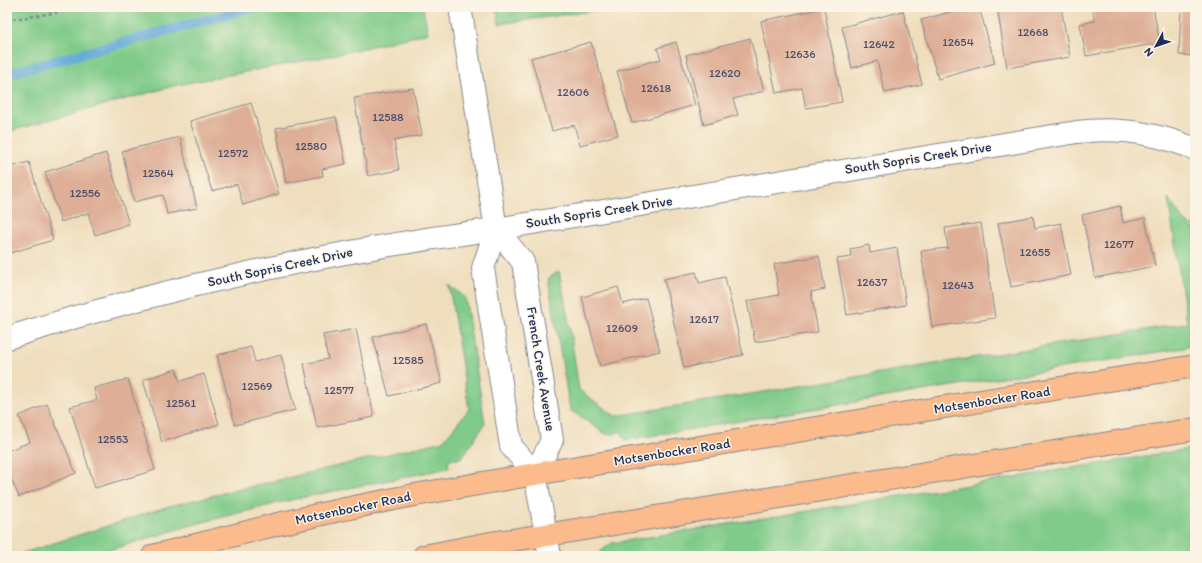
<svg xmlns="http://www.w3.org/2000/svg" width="1202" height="563" viewBox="0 0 1202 563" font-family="Itim,sans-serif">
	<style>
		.green { fill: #80cb89; stroke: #4e7d74 }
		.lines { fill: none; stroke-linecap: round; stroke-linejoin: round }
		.stream { stroke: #61a9d8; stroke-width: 10 }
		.building { fill: #deae96 }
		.minor-casing { stroke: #85868e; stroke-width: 24 }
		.major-casing { stroke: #85868e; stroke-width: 24 }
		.path { stroke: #85868e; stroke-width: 2.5; stroke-dasharray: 3 3; stroke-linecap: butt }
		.minor { stroke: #fff; stroke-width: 22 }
		.major { stroke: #fbbb8d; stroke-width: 22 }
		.labels { text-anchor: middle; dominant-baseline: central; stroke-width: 3; stroke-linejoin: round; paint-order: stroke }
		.number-label { font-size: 12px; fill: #4c4f6c }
		.street-label { font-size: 14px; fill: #1b2f5e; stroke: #fcf5e5 }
	</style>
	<rect width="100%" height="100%" fill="#fcf5e5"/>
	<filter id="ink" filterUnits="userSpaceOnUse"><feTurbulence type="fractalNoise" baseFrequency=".025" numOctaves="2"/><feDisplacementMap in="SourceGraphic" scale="8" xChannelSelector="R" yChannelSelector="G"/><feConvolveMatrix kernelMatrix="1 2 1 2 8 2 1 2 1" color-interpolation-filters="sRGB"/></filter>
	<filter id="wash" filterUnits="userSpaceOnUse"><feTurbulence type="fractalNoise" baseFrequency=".012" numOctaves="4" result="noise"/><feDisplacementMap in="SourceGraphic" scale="16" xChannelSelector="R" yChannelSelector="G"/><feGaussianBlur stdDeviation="0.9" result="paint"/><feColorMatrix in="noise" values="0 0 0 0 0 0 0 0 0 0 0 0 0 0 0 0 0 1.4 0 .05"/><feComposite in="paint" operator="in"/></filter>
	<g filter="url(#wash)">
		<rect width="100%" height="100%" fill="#efdebd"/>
		<!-- green -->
		<path class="green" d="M7 7H423L428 33 334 55 177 85 7 132Z
			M497 7H618L499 24Z
			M1168 198 1183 220 1195 229V346L625 440 621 431 614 434H606L570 410 548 279 559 271 570 329 579 390 615 416 1187 323Z
			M449 285 465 297 485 424 462 457 457 459 448 460 449 468 295 499 199 523 89 556H14L169 506 443 441 469 409Z
			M1195 448V556H599L601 551 612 543Z"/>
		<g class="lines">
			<!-- stream -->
			<path class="stream" d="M7 74 254 7"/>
		</g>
		<g id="blocks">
			<!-- building -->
			<path class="building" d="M969 7H979L995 63 938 79 921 20Z
				M997 7H1061L1070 57 1007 68Z
				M1092 7H1153L1160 43 1086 56 1080 24 1095 21Z
				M1181 7H1195V56L1179 55Z
				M824 8 842 102 806 108 802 88 776 93 761 21Z
				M903 11 922 84 885 93 877 61 852 68 842 27Z
				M750 38 764 91 733 99 738 115 704 125 686 55Z
				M591 42 618 135 580 145 574 125 552 131 531 58Z
				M676 42 695 105 632 123 617 71 661 59 657 48Z
				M413 88 422 135 394 141 399 170 368 176 354 98Z
				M251 103 279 194 243 205 237 184 212 191 190 121Z
				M336 117 346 164 322 169 323 176 286 183 276 128Z
				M180 137 197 208 167 214 163 195 134 202 122 151Z
				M106 153 129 224 95 235 88 213 61 222 45 172Z
				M29 162 53 240 7 254V168Z
				M1120 206 1123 223 1145 218 1155 266 1095 278 1082 215Z
				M1033 216 1035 228 1061 223 1071 275 1011 287 998 223Z
				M981 223 995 318 932 327 921 251 948 248 945 228Z
				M869 245 870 253 897 248 906 305 847 315 837 259 851 257 850 249Z
				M819 256 825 289 811 292 818 332 755 342 747 301 779 295 774 264Z
				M696 272 699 283 725 277 743 355 684 368 664 279Z
				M618 287 623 304 646 298 660 351 600 366 582 297Z
				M426 324 442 383 389 396 373 337Z
				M356 329 374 417 317 428 304 364 328 359 323 335Z
				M251 347 255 362 281 355 295 410 235 425 217 355Z
				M176 369 180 381 204 374 219 424 162 442 143 380Z
				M128 379 155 470 95 488 70 407 97 400 94 388Z
				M47 404 76 473 19 497 7 469V451L30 442 19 416Z"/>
		</g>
	</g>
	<g filter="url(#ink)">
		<use href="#blocks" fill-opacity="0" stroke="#85868e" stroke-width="1"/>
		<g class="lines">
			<defs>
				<path id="minor" d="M460 7 496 229 483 268 511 446 535 474
					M496 229 523 262 552 440 535 474
					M7 338C167 287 330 251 496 229L1077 132C1118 127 1157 133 1195 149
					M535 474 550 556"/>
				<path id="major" d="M153 556 278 524 335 511 409 496 535 474 1195 366
					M424 556 491 543 546 535 1195 429"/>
			</defs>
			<!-- minor casing -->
			<use href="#minor" class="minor-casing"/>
			<!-- major casing -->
			<use href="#major" class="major-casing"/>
			<!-- path -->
			<path class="path" d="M493 11 524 7
				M7 19 30 17 88 7
				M1189 220 1195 237"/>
			<!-- minor -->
			<use href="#minor" class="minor"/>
			<!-- major -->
			<use href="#major" class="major"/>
		</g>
	</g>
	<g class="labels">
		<!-- number labels -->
		<g class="number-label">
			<text x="1033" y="32">12668</text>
			<text x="958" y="42">12654</text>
			<text x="879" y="44">12642</text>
			<text x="800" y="54">12636</text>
			<text x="725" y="73">12620</text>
			<text x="656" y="88">12618</text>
			<text x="573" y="92">12606</text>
			<text x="388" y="117">12588</text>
			<text x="311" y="146">12580</text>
			<text x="233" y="153">12572</text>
			<text x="158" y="173">12564</text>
			<text x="85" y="193">12556</text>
			<text x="1119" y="244">12677</text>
			<text x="1035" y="252">12655</text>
			<text x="872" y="282">12637</text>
			<text x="958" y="285">12643</text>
			<text x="704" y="319">12617</text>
			<text x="622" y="328">12609</text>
			<text x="408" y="360">12585</text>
			<text x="257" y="386">12569</text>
			<text x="339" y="390">12577</text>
			<text x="181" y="403">12561</text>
			<text x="113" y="439">12553</text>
		</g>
		<!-- street labels -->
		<g class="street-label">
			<text transform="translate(918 158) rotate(-9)">South Sopris Creek Drive</text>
			<text transform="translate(599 212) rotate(-9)">South Sopris Creek Drive</text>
			<text transform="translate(280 267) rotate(-12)">South Sopris Creek Drive</text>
			<text transform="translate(541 369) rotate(81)">French Creek Avenue</text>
			<text transform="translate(992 400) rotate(-9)">Motsenbocker Road</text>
			<text transform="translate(672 452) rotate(-9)">Motsenbocker Road</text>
			<text transform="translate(353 508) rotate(-12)">Motsenbocker Road</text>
		</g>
	</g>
	<!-- margin -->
	<rect width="1202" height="563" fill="none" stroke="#fcf5e5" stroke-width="24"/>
	<!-- north arrow -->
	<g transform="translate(1156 46) rotate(230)" stroke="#fcf5e5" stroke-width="3" paint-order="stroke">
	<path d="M0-3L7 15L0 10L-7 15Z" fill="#1b2f5e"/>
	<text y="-6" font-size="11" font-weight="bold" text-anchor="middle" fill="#1b2f5e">N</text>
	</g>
</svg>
